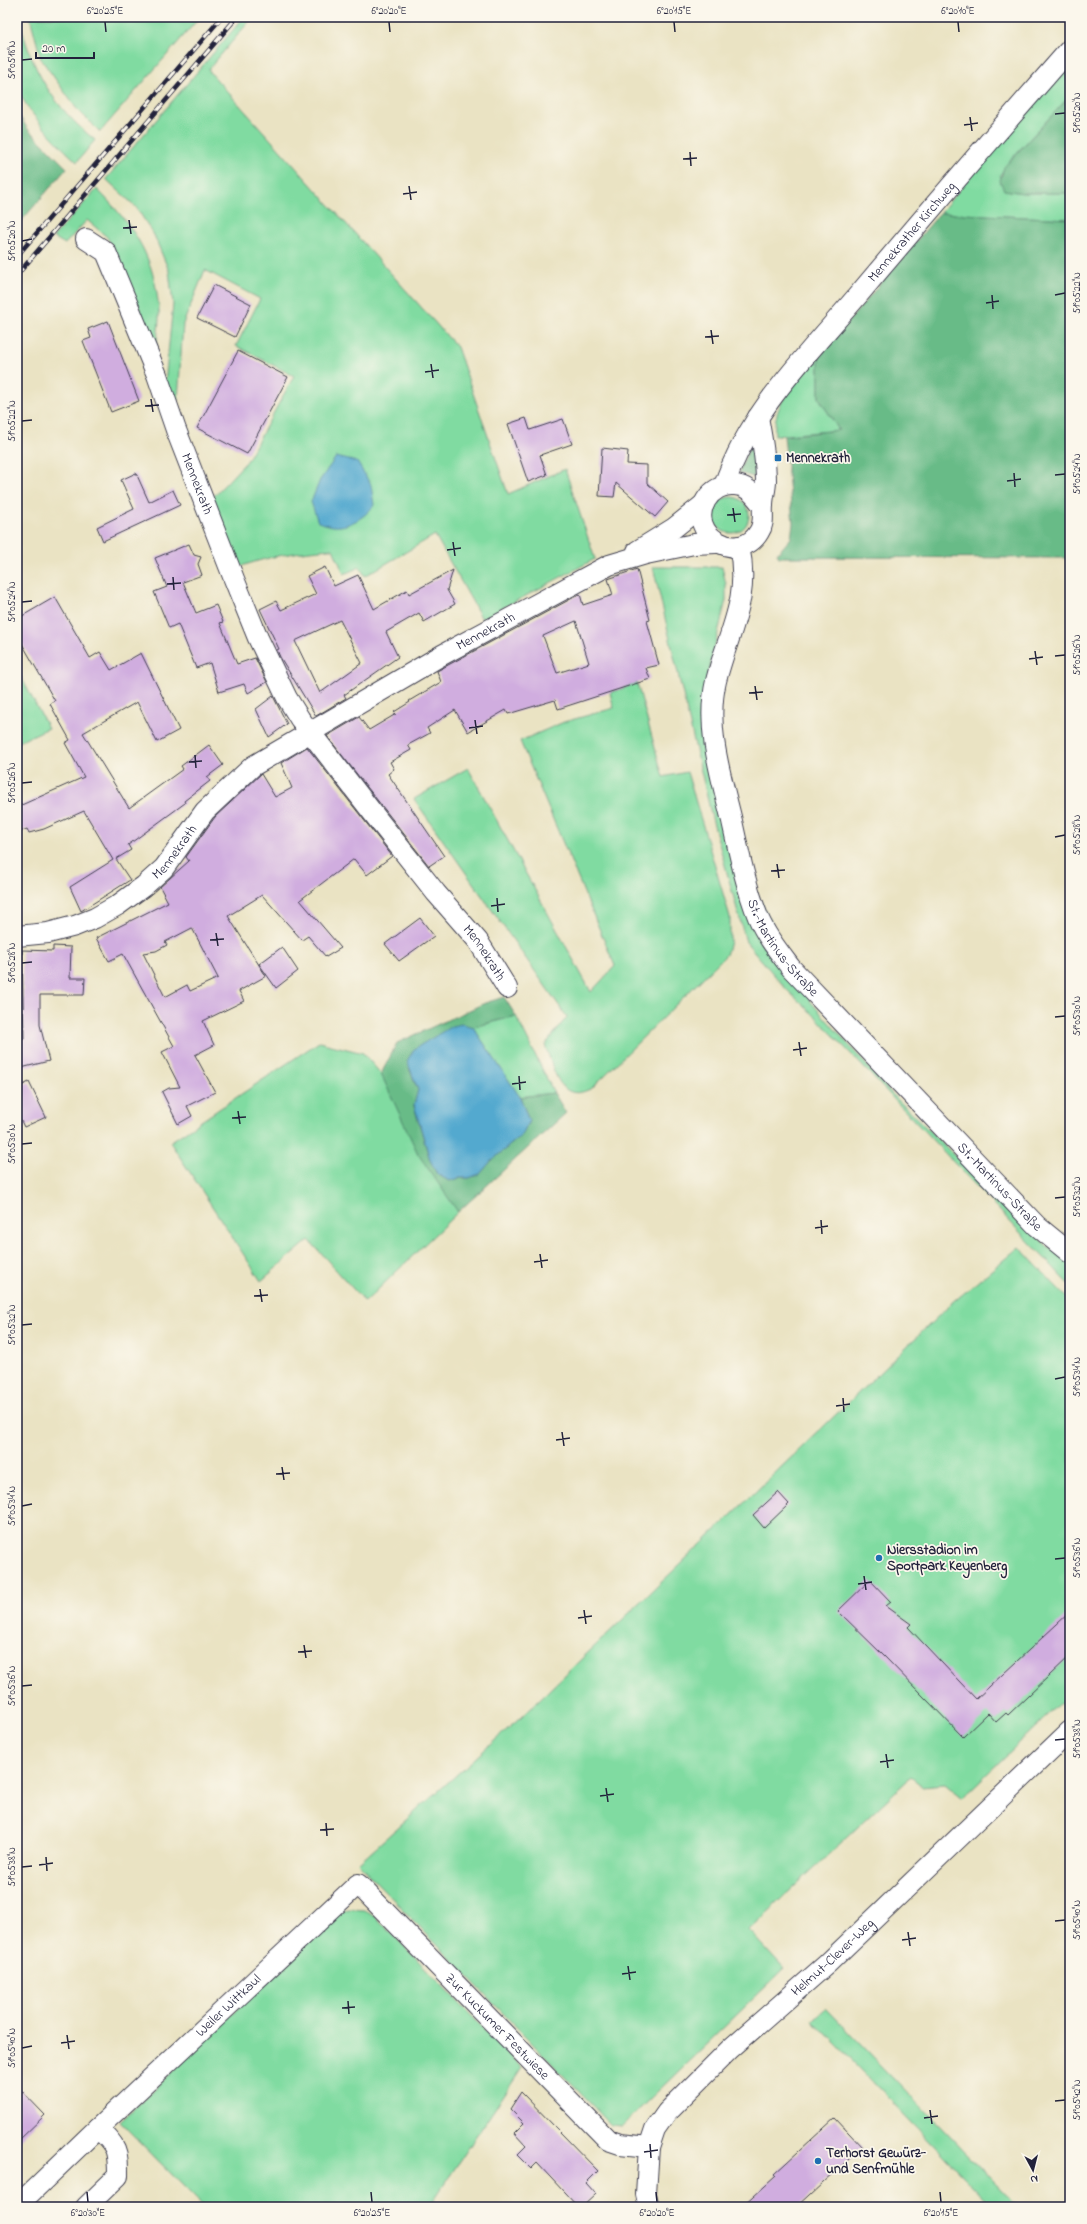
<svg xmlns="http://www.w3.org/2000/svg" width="1087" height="2224" viewBox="0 0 1087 2224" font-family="'Indie Flower',sans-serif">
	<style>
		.green { fill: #80dba1; stroke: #517e6e }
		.forest { fill: #68bb87; stroke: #456e61 }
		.water { fill: #53a9cf; stroke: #3a6685 }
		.building { fill: #d0addf; fill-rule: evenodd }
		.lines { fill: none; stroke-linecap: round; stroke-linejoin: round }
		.minor-casing { stroke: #403f4f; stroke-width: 22 }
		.minor { stroke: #fff; stroke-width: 20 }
		.rail-casing { stroke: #22223b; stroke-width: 4.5 }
		.rail { stroke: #fbf7ec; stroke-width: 3; stroke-dasharray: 9; stroke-linecap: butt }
		.ticks { fill: none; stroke: #22223b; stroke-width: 1.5 }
		.poi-dot { fill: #1f6fb2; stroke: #fbf7ec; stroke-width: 1.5 }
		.labels { text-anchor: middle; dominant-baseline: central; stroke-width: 3.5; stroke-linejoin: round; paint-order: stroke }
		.street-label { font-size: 14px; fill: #22223b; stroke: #fbf7ec }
		.poi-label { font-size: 14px; font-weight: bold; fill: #22223b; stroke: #fbf7ec; text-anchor: start }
		.neatline { fill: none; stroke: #22223b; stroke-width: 1.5 }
		.ticks-label { font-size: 10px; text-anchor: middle; fill: #22223b }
	</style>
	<rect width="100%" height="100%" fill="#fbf7ec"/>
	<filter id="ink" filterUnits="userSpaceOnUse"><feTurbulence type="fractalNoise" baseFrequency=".025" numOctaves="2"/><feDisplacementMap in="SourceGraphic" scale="8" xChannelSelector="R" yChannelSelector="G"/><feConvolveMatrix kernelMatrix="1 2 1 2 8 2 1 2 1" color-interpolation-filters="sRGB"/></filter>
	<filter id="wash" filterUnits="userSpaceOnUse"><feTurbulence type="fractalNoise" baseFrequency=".012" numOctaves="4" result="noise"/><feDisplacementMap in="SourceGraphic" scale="16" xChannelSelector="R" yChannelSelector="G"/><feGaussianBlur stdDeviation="0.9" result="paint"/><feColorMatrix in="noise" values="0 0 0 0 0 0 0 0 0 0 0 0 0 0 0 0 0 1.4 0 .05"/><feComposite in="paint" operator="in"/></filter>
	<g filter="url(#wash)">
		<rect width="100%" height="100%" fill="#eae3c3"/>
		<!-- green -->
		<path class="green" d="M17 17H19C31 70 53 106 95 140L77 162C59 145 23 109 17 85 14 71 17 33 17 17Z
			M30 17H200L100 132 76 108 41 59Z
			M244 17H253L208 70 457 347 508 494 565 469 595 559 482 619 435 535 365 576 360 567 344 574 333 549C301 551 267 556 237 568L211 499 247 461 294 376 236 346 260 299 205 270 183 324 178 400 172 401 165 383 173 304 169 271 154 235 136 207 106 179Z
			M1070 57V96L1010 160 1000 175 1005 190 1023 193H1070V219L940 213Z
			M97 189C131 224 152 251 158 301 161 317 157 335 156 350L121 262 107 237 87 220 65 244 53 237Z
			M819 356V398L839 430 775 436C772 400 798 381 819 356Z
			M713 515a18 18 0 1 1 36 0a18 18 0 1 1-36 0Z
			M653 567H722L726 584V600L707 678 724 828 811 1002 893 1095 1046 1245 1070 1263V1285L816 1017 787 990 746 942 712 818Z
			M17 669 48 728 17 743Z
			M637 683 663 777 687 772 730 917V942L726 955 592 1088C559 1106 554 1068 545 1045L567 1017 414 799 468 768 591 992 615 966 520 741 564 722 614 708 610 693Z
			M516 1016 554 1093 520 1097 473 1027Z
			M319 1042 363 1053 381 1074 458 1212 365 1302 309 1240 261 1281 170 1142Z
			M1019 1247 1070 1301V1694L962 1798 945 1784 922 1786 911 1777 748 1930 784 1969 622 2126 611 2125 358 1863 520 1718 951 1304Z
			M349 1909 364 1910 375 1916 522 2068 429 2207H204L120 2122 339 1911Z
			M826 2008 1018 2207H993L813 2020Z"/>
		<!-- forest -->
		<path class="forest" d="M1070 96V193H1023L1004 190 1000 181 1004 167Z
			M17 112 27 128 67 168 17 226Z
			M940 213 1070 219V558L779 557 777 554 791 538 793 523 784 436 839 430 819 398V356Z
			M751 442 755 475 754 477 739 473Z
			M504 997 516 1016 473 1027 462 1024 409 1068 418 1090 414 1106 430 1160 437 1174 449 1181 460 1178H469L480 1174 492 1160 522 1135 529 1121 520 1097 554 1093 566 1113 458 1212 418 1154 381 1074 397 1043 485 1003Z"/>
		<!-- water -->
		<path class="water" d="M336 457 357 462 371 485 374 505C367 516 348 528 334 526 329 526 323 523 318 522L311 502 320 480Z
			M462 1024 473 1027 520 1097 529 1121 522 1135 492 1160 480 1174 469 1178H460L449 1181 437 1174 430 1160 414 1105 418 1090 407 1061 414 1049 452 1026Z"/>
		<g id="blocks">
			<!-- building -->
			<path class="building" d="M214 285 251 304 235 337 197 318Z
				M108 321 139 401 111 412 83 341 91 338 88 329Z
				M238 351 288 377 247 454 197 428Z
				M526 418 530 430 563 419 572 444 540 455 547 475 528 482 508 424Z
				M602 448 628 451 627 464 647 465V483L668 502 655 517 616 483 614 497 599 496Z
				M136 473 149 502 173 490 180 505 103 541 97 527 134 509 121 480Z
				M189 544 194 555 201 557 198 564 202 575 183 582 196 613 216 605 223 622 220 623 237 664 255 658 267 682 248 693 244 684 219 692 210 663 196 668 178 624 169 628 154 592 167 587 155 558Z
				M325 567 334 586 358 575 374 609 407 590 409 594 453 570 447 590 455 604 424 622 419 613 386 632 398 657 344 695 346 698 316 716 280 657 277 650 279 649 260 609 276 601 281 610 316 594 307 576ZM340 620 362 663 320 693 295 641Z
				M637 569 650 620 647 621 659 665 646 668 650 679 558 709 555 700 508 714 506 710 468 732 455 710 427 728 430 733 408 745 411 750 390 762 394 769 388 774 444 856 429 866 327 736 359 717 369 730 396 714 394 712 410 702 409 701 441 682 437 671 580 594 583 605 613 595 608 579ZM576 621 589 663 557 673 543 636Z
				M55 597 90 658 100 652 111 670 141 653 179 730 157 742 137 702 83 733 129 808 183 769 181 766 209 745 223 765 207 777 210 781 184 801 185 803 128 845 131 850 116 859 130 880 81 911 70 887 113 860 84 811 44 829 29 833 27 829 17 833V807L84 777 65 743 70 740 50 704 55 701 17 635V619Z
				M273 696 287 724 269 737 256 709Z
				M307 747 392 856 367 875 354 859 300 900 341 948 326 957 308 936 302 940 262 895 228 916 266 976 239 991 244 1001 203 1021 214 1045 195 1055 215 1092 187 1106 192 1116 178 1124 162 1092 169 1088 180 1087 162 1052 174 1046 123 954 109 961 96 938 168 902 160 887 189 861 186 857 215 817 261 774 275 797 292 788 281 763ZM192 928 218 978 190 991 187 985 165 997 143 953 156 951 167 945 165 942Z
				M420 918 434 936 399 961 385 944Z
				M53 946 71 947 70 978H85L84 995H40V1025L49 1061 21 1068 17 1053V1041L24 1039 22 950 53 951Z
				M282 947 298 971 276 988 259 964Z
				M29 1082 46 1117 24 1127 17 1113V1088Z
				M778 1492 789 1504 764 1528 753 1515Z
				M870 1580 891 1602 886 1606 911 1624 908 1627 976 1699 1070 1612V1656L1008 1715 1006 1713 996 1722 988 1713 963 1737 884 1656 838 1611Z
				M17 2086 45 2115 17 2142Z
				M521 2092 598 2171 586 2183 596 2194 582 2207H578L537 2163 531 2169 517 2155 526 2146 514 2133 524 2123 510 2109Z
				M835 2118 862 2147 797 2207H742L776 2176 774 2174Z"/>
		</g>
	</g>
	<g filter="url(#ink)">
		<use href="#blocks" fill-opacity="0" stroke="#403f4f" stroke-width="1"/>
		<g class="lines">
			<defs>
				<g id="minor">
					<path id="s1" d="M86 239 106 252 157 375 176 430 234 579 258 638 287 698 300 719 379 821 436 893 478 941 507 988"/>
					<path d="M758 417C762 438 766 460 766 481 766 489 763 497 763 505 762 515 765 523 759 532 739 566 685 534 706 500 712 490 723 484 734 485 748 485 755 496 763 506"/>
					<path id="s2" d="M724 486C749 411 809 353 859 294 928 212 999 130 1070 49"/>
					<path id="s3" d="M739 546C751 599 728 632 716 681 705 727 721 776 732 821 739 853 746 887 758 917 766 936 779 952 791 968L1037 1226 1070 1253"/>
					<path d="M637 551 674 528 704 504"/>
					<path id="s4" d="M17 936 48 933 75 926 95 918 118 905 144 886 164 868 205 811 253 766 442 655 609 565 646 554 694 544 716 543"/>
					<path d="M17 2206 98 2128"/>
					<path id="s5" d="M86 2207 118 2176C118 2149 117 2147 98 2128L358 1884 608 2140 620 2144 649 2147"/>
					<path id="s6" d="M649 2207 646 2194 649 2147 655 2129 667 2112 730 2049 827 1964 1070 1731"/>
				</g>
			</defs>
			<!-- minor casing -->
			<use href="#minor" class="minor-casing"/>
			<!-- minor -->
			<use href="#minor" class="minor"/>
			<defs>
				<path id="rail" d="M17 256 222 17
					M17 275 237 17"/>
			</defs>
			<!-- rail casing -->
			<use href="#rail" class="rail-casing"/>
			<!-- rail -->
			<use href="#rail" class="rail"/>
		</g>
	</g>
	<!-- ticks -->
	<path class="ticks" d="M105 22 106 32M389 22 390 32M674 22 675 32M958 22 959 32M22 60 32 59M1055 114 1065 113M970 117 972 131M964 125 978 123M690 152 691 166M683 159 697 158M409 186 411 200M403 194 417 192M129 220 131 234M123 228 137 227M22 241 32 239M992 295 993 309M1055 295 1065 293M986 303 999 301M711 330 713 344M705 337 719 336M431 364 433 378M425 372 439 370M151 399 153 412M145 406 159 405M22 421 32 420M1014 473 1015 487M1055 475 1065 474M1007 481 1021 479M733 508 735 522M727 515 741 514M453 542 455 556M447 550 461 548M173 577 174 590M167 584 181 583M22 602 32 601M1035 651 1037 665M1055 656 1065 655M1029 659 1043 657M755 686 757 700M749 693 763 692M475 720 477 734M469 728 483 726M195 755 196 768M189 762 202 761M22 783 32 782M1055 837 1065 835M777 864 779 878M771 871 785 870M497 898 498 912M491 906 505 904M216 933 218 946M210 940 224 939M22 963 32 962M1055 1017 1065 1016M799 1042 801 1056M793 1050 807 1048M519 1076 520 1090M512 1084 526 1082M238 1111 240 1124M232 1118 246 1117M22 1144 32 1143M1055 1198 1065 1197M821 1220 822 1234M815 1228 828 1226M540 1254 542 1268M534 1262 548 1260M260 1289 262 1302M254 1296 268 1295M22 1325 32 1324M1055 1379 1065 1377M843 1398 844 1412M836 1406 850 1404M562 1432 564 1446M556 1440 570 1438M282 1467 284 1480M276 1474 290 1473M22 1506 32 1504M1055 1559 1065 1558M864 1576 866 1590M858 1584 872 1582M584 1610 586 1624M578 1618 592 1616M304 1645 306 1658M298 1652 312 1651M22 1686 32 1685M1055 1740 1065 1739M886 1754 888 1768M880 1762 894 1760M606 1788 608 1802M600 1796 614 1794M326 1823 327 1836M320 1830 334 1829M46 1857 47 1871M39 1865 53 1863M22 1867 32 1866M1055 1921 1065 1920M908 1932 910 1946M902 1940 916 1938M628 1966 630 1980M622 1974 636 1972M348 2001 349 2014M342 2008 355 2007M67 2035 69 2049M61 2043 75 2041M22 2048 32 2046M1055 2101 1065 2100M930 2110 932 2124M924 2118 938 2116M650 2144 651 2158M644 2152 658 2150M87 2192 88 2202M371 2192 372 2202M656 2192 657 2202M940 2192 941 2202"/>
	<!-- markers -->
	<g class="poi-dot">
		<rect x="774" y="454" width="8" height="8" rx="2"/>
		<circle cx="879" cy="1558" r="4"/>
		<circle cx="818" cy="2161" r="4"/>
	</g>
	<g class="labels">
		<!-- street labels -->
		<g class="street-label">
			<text stroke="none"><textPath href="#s2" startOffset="318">Mennekrather Kirchweg</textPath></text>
			<text stroke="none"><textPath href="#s1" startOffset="273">Mennekrath</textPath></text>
			<text stroke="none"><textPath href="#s4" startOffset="571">Mennekrath</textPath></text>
			<text stroke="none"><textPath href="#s4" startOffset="185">Mennekrath</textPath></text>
			<text stroke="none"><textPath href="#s3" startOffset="420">St.-Martinus-Straße</textPath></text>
			<text stroke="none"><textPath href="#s1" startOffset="828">Mennekrath</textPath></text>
			<text stroke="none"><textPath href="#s3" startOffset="744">St.-Martinus-Straße</textPath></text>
			<text stroke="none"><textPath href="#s6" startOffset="327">Helmut-Clever-Weg</textPath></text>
			<text stroke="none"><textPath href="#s5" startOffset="278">Weiler Wittkaul</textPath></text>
			<text stroke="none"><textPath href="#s5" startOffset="655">Zur Kuckumer Festwiese</textPath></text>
		</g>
		<!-- poi labels -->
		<g class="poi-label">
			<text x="786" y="458">Mennekrath</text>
			<text x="887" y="1550">Niersstadion im<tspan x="887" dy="16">Sportpark Keyenberg</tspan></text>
			<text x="826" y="2153">Terhorst Gewürz-<tspan x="826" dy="16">und Senfmühle</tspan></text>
		</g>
	</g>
	<!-- margin -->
	<rect width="1087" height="2224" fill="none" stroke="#fbf7ec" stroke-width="44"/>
	<!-- north arrow -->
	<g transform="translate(1033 2170) rotate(173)" stroke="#fbf7ec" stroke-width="3" paint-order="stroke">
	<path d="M0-3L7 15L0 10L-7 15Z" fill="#22223b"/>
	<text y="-6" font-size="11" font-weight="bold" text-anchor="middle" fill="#22223b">N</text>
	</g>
	<!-- scale -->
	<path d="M36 52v6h58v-6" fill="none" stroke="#22223b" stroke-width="2"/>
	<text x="42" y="52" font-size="12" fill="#22223b" stroke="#fbf7ec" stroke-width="3" paint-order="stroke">20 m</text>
	<rect x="22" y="22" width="1043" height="2180" class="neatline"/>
	<g class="ticks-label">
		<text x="105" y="14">6°20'25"E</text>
		<text x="389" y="14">6°20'20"E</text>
		<text x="674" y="14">6°20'15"E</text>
		<text x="958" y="14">6°20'10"E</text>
		<text transform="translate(11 60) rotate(-90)" y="4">51°05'18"N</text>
		<text transform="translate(1076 113) rotate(-90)" y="4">51°05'20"N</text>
		<text transform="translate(11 241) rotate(-90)" y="4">51°05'20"N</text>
		<text transform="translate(1076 293) rotate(-90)" y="4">51°05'22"N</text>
		<text transform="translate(11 421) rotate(-90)" y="4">51°05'22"N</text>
		<text transform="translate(1076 474) rotate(-90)" y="4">51°05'24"N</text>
		<text transform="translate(11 602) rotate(-90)" y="4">51°05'24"N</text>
		<text transform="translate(1076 655) rotate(-90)" y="4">51°05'26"N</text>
		<text transform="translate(11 783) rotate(-90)" y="4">51°05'26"N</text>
		<text transform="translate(1076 835) rotate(-90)" y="4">51°05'28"N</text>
		<text transform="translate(11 963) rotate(-90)" y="4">51°05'28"N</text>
		<text transform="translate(1076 1016) rotate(-90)" y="4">51°05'30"N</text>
		<text transform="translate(11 1144) rotate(-90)" y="4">51°05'30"N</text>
		<text transform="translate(1076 1197) rotate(-90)" y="4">51°05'32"N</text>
		<text transform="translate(11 1325) rotate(-90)" y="4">51°05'32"N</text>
		<text transform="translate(1076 1377) rotate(-90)" y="4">51°05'34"N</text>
		<text transform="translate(11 1506) rotate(-90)" y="4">51°05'34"N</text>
		<text transform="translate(1076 1558) rotate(-90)" y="4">51°05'36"N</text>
		<text transform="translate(11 1686) rotate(-90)" y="4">51°05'36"N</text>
		<text transform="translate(1076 1739) rotate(-90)" y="4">51°05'38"N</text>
		<text transform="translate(11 1867) rotate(-90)" y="4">51°05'38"N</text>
		<text transform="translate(1076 1920) rotate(-90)" y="4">51°05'40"N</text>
		<text transform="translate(11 2048) rotate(-90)" y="4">51°05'40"N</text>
		<text transform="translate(1076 2100) rotate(-90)" y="4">51°05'42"N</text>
		<text x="88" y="2216">6°20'30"E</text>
		<text x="372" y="2216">6°20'25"E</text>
		<text x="657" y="2216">6°20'20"E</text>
		<text x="941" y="2216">6°20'15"E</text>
	</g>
</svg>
